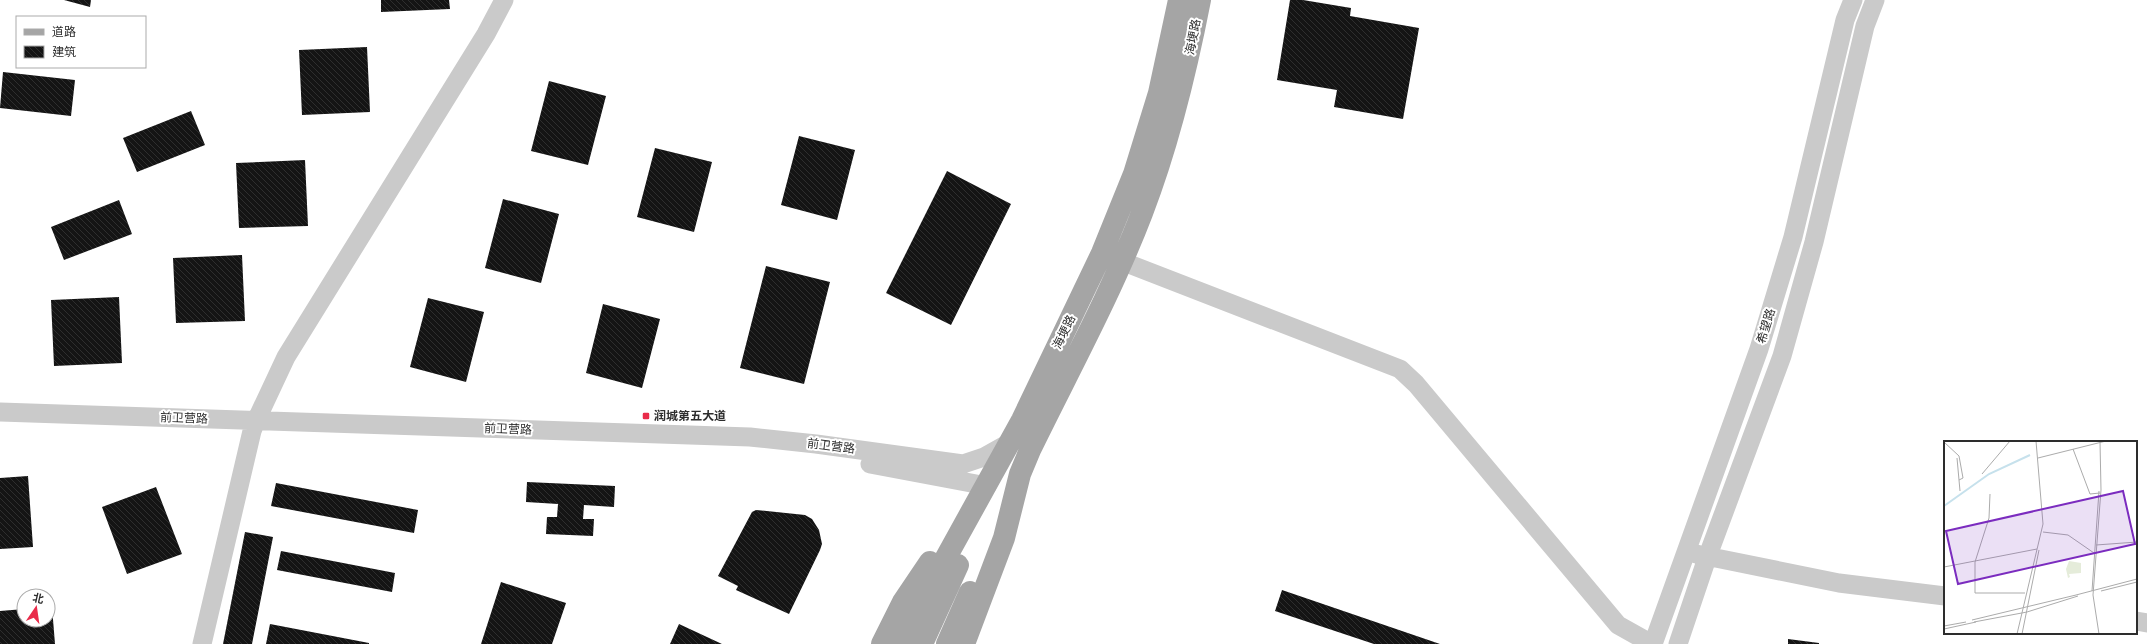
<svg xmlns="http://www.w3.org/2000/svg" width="2147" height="644" viewBox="0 0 2147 644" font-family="Helvetica,'Noto Sans SC',sans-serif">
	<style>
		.building { fill: url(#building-back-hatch) }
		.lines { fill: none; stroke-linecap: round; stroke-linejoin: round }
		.minor { stroke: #cacaca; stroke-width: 19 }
		.major { stroke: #a5a5a5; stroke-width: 22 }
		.poi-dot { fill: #e92b4a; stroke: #fff; stroke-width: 1.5 }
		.labels { text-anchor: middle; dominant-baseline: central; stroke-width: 4; stroke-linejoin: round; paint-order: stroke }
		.street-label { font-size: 12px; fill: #2d2d2d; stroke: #fff }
		.poi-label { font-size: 12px; font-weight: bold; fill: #2d2d2d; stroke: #fff; text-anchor: start }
		.inset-river { fill: none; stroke: #c6e1ec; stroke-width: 2 }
		.inset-road { fill: none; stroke: #ababab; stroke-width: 1 }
		.view { fill: #7b2cbf; fill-opacity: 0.15; stroke: #7b2cbf; stroke-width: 2 }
		.inset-edge { fill: none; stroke: #2d2d2d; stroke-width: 2 }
	</style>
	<defs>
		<pattern id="building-back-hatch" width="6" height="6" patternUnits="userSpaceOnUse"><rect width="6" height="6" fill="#141414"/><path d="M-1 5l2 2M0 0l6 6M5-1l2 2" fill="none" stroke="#2e2e2e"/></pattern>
	</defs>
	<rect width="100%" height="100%" fill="#fff"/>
	<!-- building -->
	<path class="building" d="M64 0H91L90 7Z
		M381 0H449L450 9 381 12Z
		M1290 0H1303L1351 8 1350 16 1419 28 1403 119 1334 107 1337 90 1277 80Z
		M367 47 370 112 302 115 299 50Z
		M3 72 75 80 71 116 0 108Z
		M549 81 606 96 588 165 531 151Z
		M191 111 205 145 137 172 123 138Z
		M799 136 855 150 837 220 781 205Z
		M655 148 712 162 694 232 637 217Z
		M305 160 308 226 239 228 236 163Z
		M947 171 1011 204 951 325 886 293Z
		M503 199 559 214 541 283 485 268Z
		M119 200 132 234 64 260 51 227Z
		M242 255 245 321 176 323 173 258Z
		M766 266 830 282 804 384 740 368Z
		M119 297 122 363 54 366 51 300Z
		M428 298 484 312 466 382 410 367Z
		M603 304 660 319 642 388 586 373Z
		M28 476 33 547 0 549V478Z
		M527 482 615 486 614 507 584 505 583 519H594L593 536 546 534 547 517H557L558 504 526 502Z
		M276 483 418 510 414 533 271 506Z
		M156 487 182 554 127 574 102 507Z
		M756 510 805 515 812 519 819 530 822 544 820 550 789 614 736 590 738 586 718 576 752 512Z
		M245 532 273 537 252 644H223Z
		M281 551 395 573 392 592 277 570Z
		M501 582 566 603 552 644H481Z
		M1282 590 1440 644H1374L1275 611Z
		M52 607 55 644H0V611L24 609V620H48V608Z
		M270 624 369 643V644H266Z
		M679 624 722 644H670Z
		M1788 639 1819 643V644H1788Z"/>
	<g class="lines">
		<!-- minor -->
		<path class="minor" d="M1121 261 1400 369 1416 384 1618 625 1652 644
			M0 412 750 437 816 444 963 464 984 457 1009 443
			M870 464 987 486
			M1696 554 1839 583 1945 596
			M2136 621 2147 623
			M202 644 252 431 256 421 286 357 486 34 504 0
			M1653 644 1759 349 1793 237 1845 20 1853 0
			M1678 644 1707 558 1782 356 1814 242 1865 26 1875 0"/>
		<!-- major -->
		<path class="major" d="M882 644 903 602 930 562
			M902 644 943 563 1022 420 1102 253 1134 174 1159 93 1179 0
			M922 644 958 565
			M947 644 970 592
			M964 644 1004 538 1020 474 1030 450C1068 372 1111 294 1142 213 1169 143 1186 72 1200 0"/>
	</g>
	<!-- markers -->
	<rect class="poi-dot" x="642" y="412" width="8" height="8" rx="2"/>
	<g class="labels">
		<!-- street labels -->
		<g class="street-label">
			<text transform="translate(1193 37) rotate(-79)">海埂路</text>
			<text transform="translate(1766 326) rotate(-73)">希望路</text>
			<text transform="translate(1064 332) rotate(-64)">海埂路</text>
			<text transform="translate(184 418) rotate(2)">前卫营路</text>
			<text transform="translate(508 429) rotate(2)">前卫营路</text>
			<text transform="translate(831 446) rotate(7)">前卫营路</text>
		</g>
		<!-- poi labels -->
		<g class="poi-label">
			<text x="654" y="416">润城第五大道</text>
		</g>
	</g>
	<!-- overview -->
	<g transform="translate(1944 441)">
		<rect width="193" height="193" fill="#fff"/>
		<path d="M125 120 137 122V132L125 133 126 136 124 137 122 128Z" fill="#e5ecda"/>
		<path class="inset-river" d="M0 65 45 33 86 14"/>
		<path class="inset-road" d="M0 1 15 15 19 37 15 39M129 8 146 53 156 52M13 17 16 50M94 17 162 0M38 33 66 0M46 53 45 77 31 121V152H81M99 91 124 94 150 112M152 104 193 101M0 126 93 108M148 150 155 50M157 150 193 141M132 154 193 138M28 179 132 154M30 181 83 171 134 155M0 185 22 181M0 188 32 181M73 193 99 83 92 0M78 193 95 109M155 193 149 154 157 49 156 1"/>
		<path class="view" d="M179 50 191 103 14 143 2 90Z"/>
		<rect width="193" height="193" class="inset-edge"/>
	</g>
	<!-- legend -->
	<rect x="16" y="16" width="130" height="52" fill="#ffffff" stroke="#ababab"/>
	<rect x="24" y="29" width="20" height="6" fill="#a5a5a5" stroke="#ababab"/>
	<text x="52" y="36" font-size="12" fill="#2d2d2d">道路</text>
	<rect x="24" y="46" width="20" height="12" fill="url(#building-back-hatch)" stroke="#ababab"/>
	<text x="52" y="56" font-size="12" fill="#2d2d2d">建筑</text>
	<!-- north arrow -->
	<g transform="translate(36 608) rotate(13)"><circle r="19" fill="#ffffff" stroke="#ababab"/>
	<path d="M0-3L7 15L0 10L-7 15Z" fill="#e92b4a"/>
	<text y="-6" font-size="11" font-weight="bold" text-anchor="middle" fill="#2d2d2d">北</text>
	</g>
</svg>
